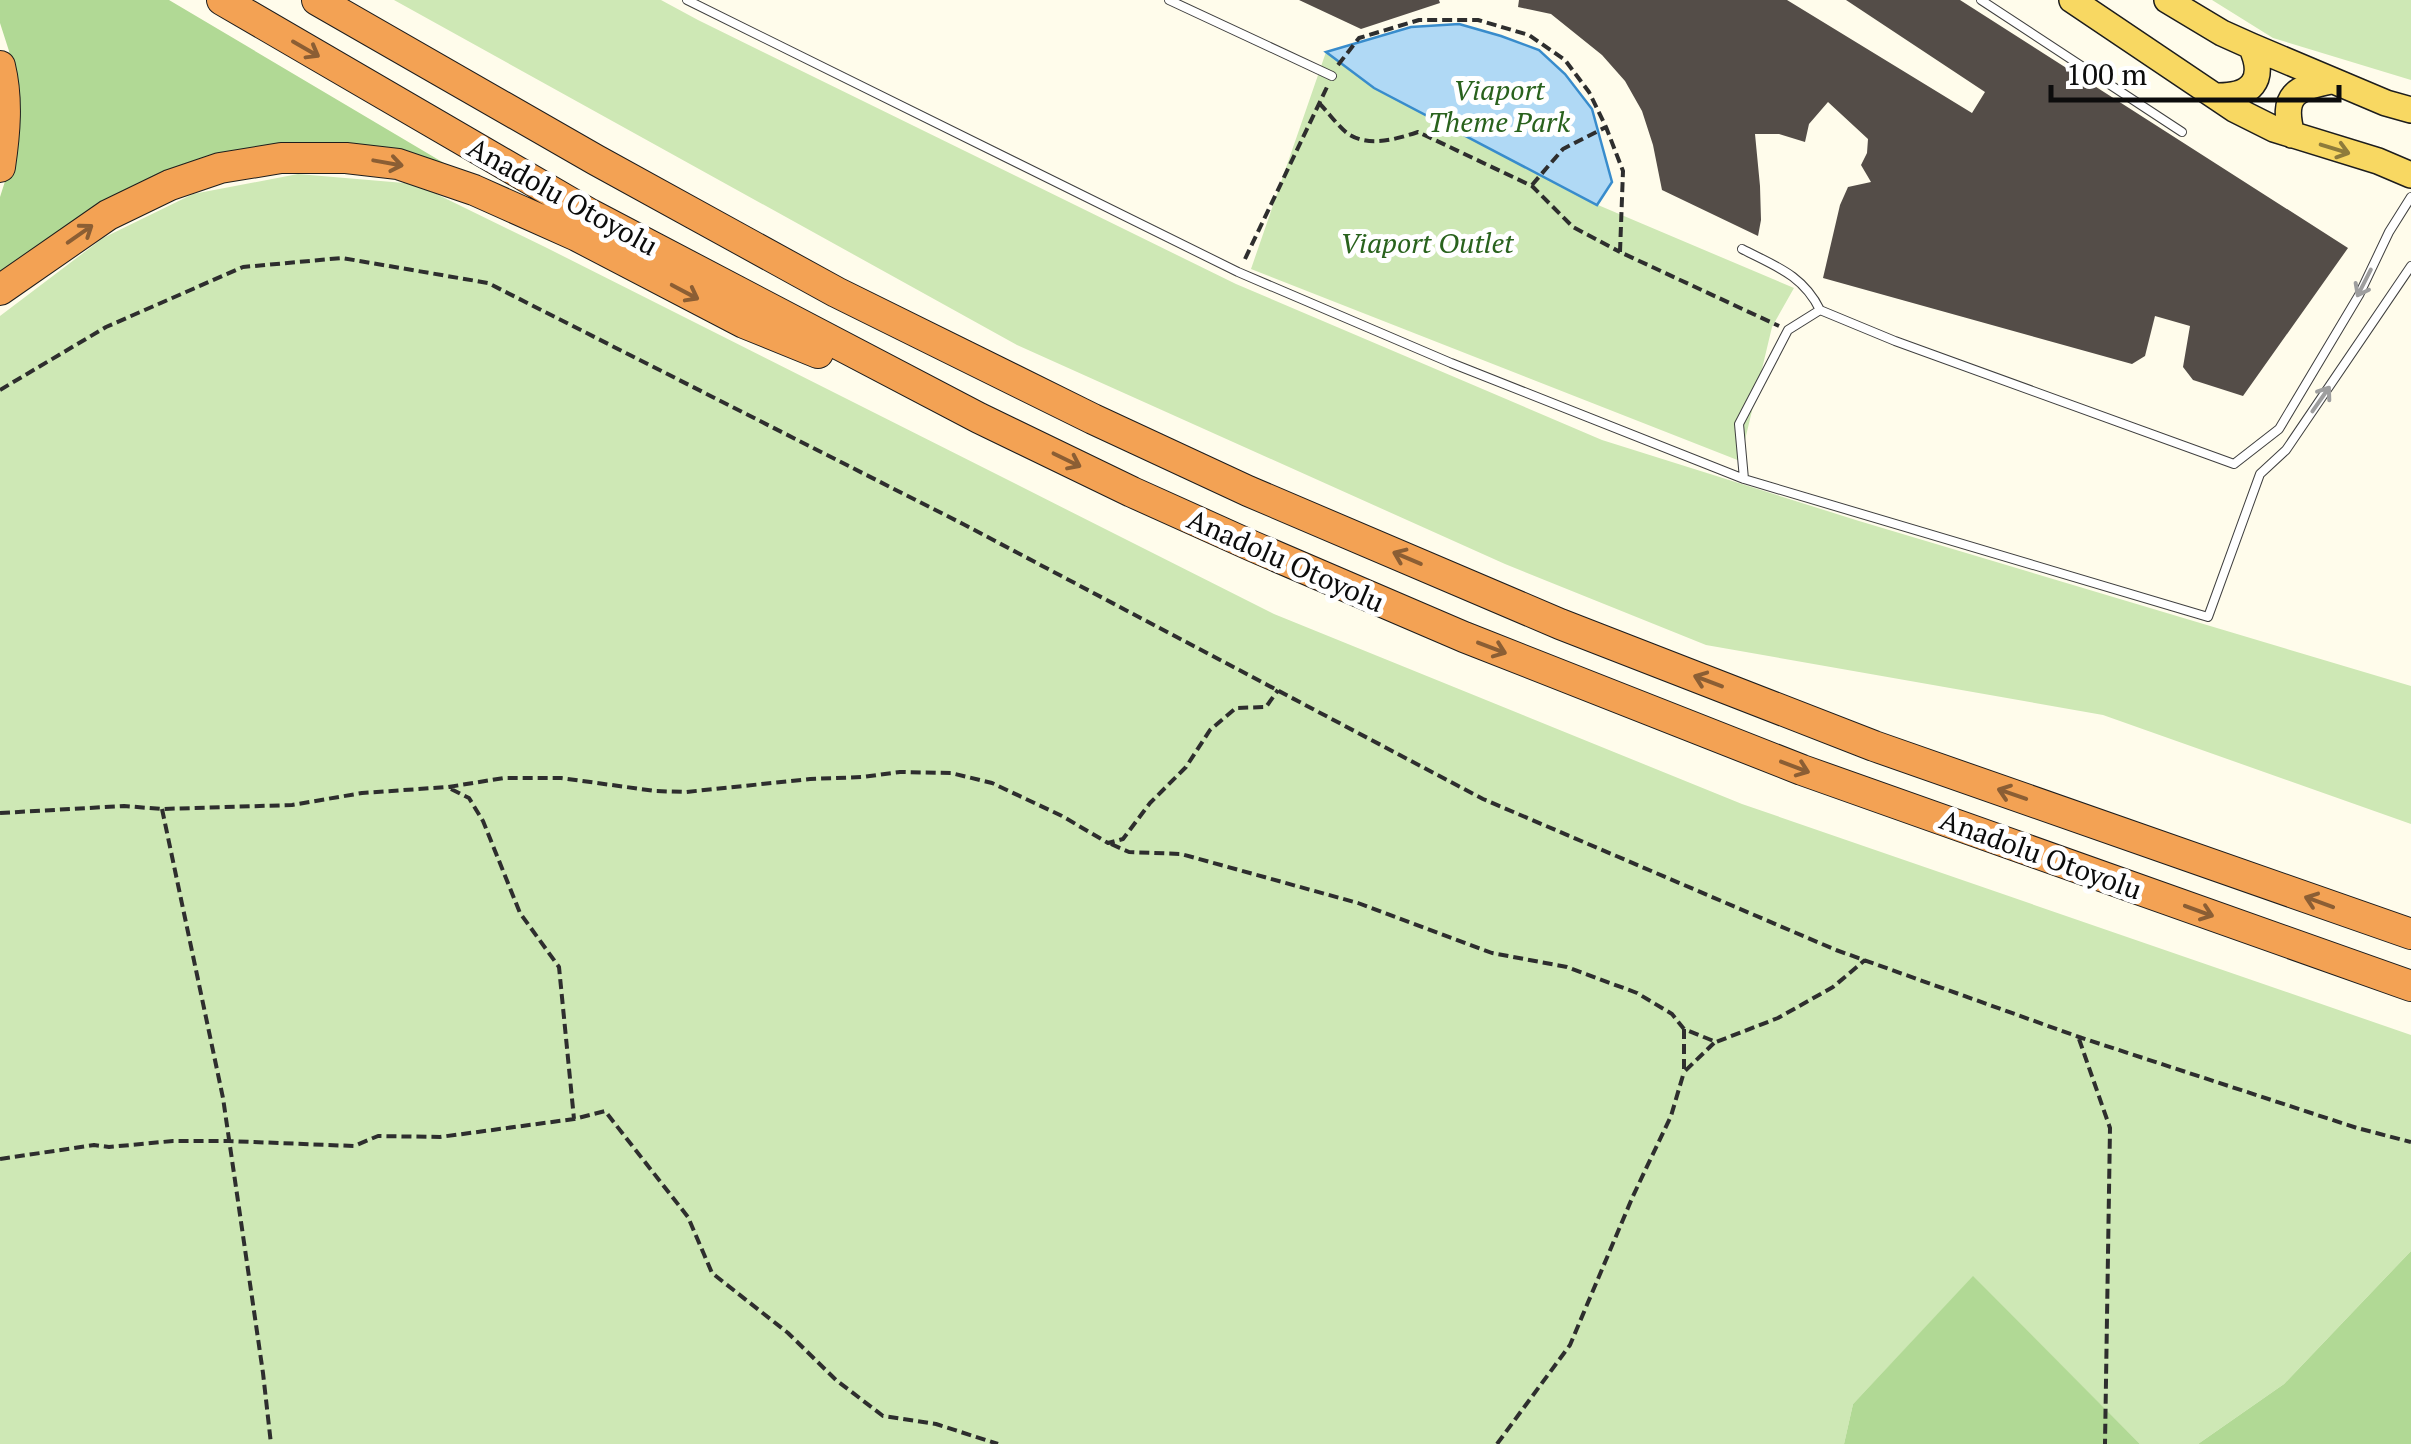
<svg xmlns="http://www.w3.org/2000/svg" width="2411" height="1444" viewBox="0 0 2411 1444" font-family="'PT Serif',serif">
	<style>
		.green { fill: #cee8b5 }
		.forest { fill: #b1d995 }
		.water { fill: #b0d9f5; stroke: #388ccc; stroke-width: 2.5 }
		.building { fill: #544d48 }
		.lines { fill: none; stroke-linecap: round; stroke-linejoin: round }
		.lane-casing { stroke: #3f3f3f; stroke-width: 10 }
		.primary-casing { stroke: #1d1d1d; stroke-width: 28 }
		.highway-casing { stroke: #1d1d1d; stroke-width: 32 }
		.path { stroke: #2e2e2e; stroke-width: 4; stroke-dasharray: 10 5; stroke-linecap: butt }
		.lane { stroke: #fff; stroke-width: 8 }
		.primary { stroke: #f8d862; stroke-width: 25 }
		.highway { stroke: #f3a254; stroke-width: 30 }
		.oneway { stroke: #8b5e34 }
		.oneway2 { stroke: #8e7c3b }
		.oneway3 { stroke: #9e9e9e }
		.labels { text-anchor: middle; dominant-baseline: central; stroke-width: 10; stroke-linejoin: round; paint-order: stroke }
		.park-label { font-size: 28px; font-style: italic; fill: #29621d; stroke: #fff }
		.street-label { font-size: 28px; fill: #0c0c0c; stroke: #fff }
	</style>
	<rect width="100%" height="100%" fill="#fffceb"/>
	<!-- green -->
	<path class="green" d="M394 0H661L698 20 1236 284 1602 440 1859 521 2411 686V824L2103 715 1706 645 1505 564 1017 345Z
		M2212 0H2411V80L2273 38Z
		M1459 24 1539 50 1592 109 1612 182 1598 205 1794 288 1772 327 1740 461 1251 269 1326 52Z
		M298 174 416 184 545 247 1274 614 1742 804 2411 1035V1251L2284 1384 2198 1444H2140L1973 1277 1853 1404 1844 1444H0V316L103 238 193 194Z"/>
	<!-- forest -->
	<path class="forest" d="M0 0H169L476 182 263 150 0 274V197L7 175 17 117 9 51 0 23Z
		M2411 1251V1444H2198L2284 1384Z
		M1973 1276 2140 1444H1844L1853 1404Z"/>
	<!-- water -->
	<path class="water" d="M1459 24 1501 36 1539 50 1565 74 1592 109 1612 182 1597 205 1374 88 1326 52 1411 27Z"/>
	<!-- building -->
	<path class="building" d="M1299 0H1439L1440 3 1361 29Z
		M1519 0H1787L1972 113 1985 92 1846 0H1960L2348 248 2243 396 2193 380 2183 367 2190 326 2155 316 2145 356 2132 364 1823 278 1840 205 1848 187 1871 182 1861 165 1867 153 1868 139 1828 102 1809 124 1805 142 1779 134H1755L1760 186 1761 220 1758 236 1662 190 1653 145 1642 111 1625 81 1602 55 1551 14 1518 7Z"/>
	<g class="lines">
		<defs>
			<path id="lane" d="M687 0 1238 272 1451 363 1744 479 2208 617 2260 474 2286 450 2411 266
				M1169 0 1332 76
				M1981 0 2182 132
				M1742 249C1775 266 1803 275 1820 310
				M1744 479 1739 424 1788 330 1820 310 1895 341 2234 464 2279 429 2359 295 2389 232 2411 197"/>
			<path id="primary" d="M2072 0 2234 109 2274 129 2378 161 2411 175
				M2167 0 2222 33 2251 46 2386 103 2411 110
				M2215 96C2251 97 2267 81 2251 46
				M2292 135C2281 95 2295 88 2331 81"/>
			<path id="highway" d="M222 0 590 214 979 418 1132 492 1252 546 1464 637 1802 770 2411 986
				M317 0 596 160 836 292 1093 419 1248 491 1560 624 1874 746 2411 934
				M0 66C8 99 5 133 0 167
				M0 290 108 215 170 185 220 168 281 158H346L398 164 474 190 577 236 744 323 818 353"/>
		</defs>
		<!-- lane casing -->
		<use href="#lane" class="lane-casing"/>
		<!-- primary casing -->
		<use href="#primary" class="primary-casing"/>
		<!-- highway casing -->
		<use href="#highway" class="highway-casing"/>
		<!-- path -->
		<path class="path" d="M1338 65 1359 38 1419 20H1478L1529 35 1565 60 1589 92 1606 127 1623 171 1620 252 1779 326
			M1319 103C1328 112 1337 125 1347 133 1368 148 1397 139 1418 132L1532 186 1573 227 1620 252
			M1532 185 1563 149 1606 127
			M1245 259 1327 87
			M0 390 106 327 243 267 342 258 488 283 963 524 1483 799 1836 950 2079 1037 2357 1128 2411 1142
			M451 789 469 798 483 821 520 913 559 967 574 1119
			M162 809 223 1098 263 1373 271 1444
			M0 813 124 806 162 809 292 805 362 793 448 787 504 778H561L655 791 686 792 810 779 863 777 900 772 951 773 992 783 1062 816 1108 843 1123 839 1150 803 1186 767 1210 730 1236 708 1266 707 1278 690
			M1111 844 1129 852 1181 854 1358 903 1492 953 1567 967 1637 993 1672 1014 1684 1029 1716 1042 1778 1018 1833 987 1865 960
			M1684 1029V1072L1714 1043
			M2079 1039 2110 1128 2105 1444
			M0 1159 94 1145 109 1147 173 1141H229L354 1146 378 1136 440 1137 574 1119 605 1111 688 1217 712 1273 788 1333 836 1380 883 1416 936 1424 998 1444
			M1497 1444 1570 1345 1633 1196 1671 1116 1684 1072"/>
		<!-- lane -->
		<use href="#lane" class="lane"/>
		<!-- primary -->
		<use href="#primary" class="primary"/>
		<!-- highway -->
		<use href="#highway" class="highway"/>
	</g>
	<!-- one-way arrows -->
	<defs><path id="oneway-shaft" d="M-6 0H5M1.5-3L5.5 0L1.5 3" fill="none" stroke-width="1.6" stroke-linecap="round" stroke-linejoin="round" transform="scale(2.5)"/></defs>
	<g class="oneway">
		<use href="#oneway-shaft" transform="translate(306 49) rotate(30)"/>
		<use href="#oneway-shaft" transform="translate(388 163) rotate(10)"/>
		<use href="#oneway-shaft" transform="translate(80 234) rotate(-35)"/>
		<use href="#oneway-shaft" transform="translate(685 292) rotate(28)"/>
		<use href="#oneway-shaft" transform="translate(1067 460) rotate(26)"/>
		<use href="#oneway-shaft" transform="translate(1407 558) rotate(-157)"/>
		<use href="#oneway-shaft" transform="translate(1492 648) rotate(21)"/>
		<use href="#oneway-shaft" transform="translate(1708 681) rotate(-159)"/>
		<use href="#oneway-shaft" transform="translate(1795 767) rotate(21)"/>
		<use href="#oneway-shaft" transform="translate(2012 794) rotate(-161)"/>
		<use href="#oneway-shaft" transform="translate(2319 902) rotate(-160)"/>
		<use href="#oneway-shaft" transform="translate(2199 911) rotate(20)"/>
	</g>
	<use class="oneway2" href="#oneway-shaft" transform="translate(2335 149) rotate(17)"/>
	<g class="oneway3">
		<use href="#oneway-shaft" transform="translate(2364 283) rotate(117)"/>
		<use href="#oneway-shaft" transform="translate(2321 399) rotate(-55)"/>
	</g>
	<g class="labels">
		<!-- park labels -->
		<g class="park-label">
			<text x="1499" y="89">Viaport<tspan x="1499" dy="32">Theme Park</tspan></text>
			<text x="1427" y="242">Viaport Outlet</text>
		</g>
		<!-- street labels -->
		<g class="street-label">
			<text transform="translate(563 196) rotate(29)">Anadolu Otoyolu</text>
			<text transform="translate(1286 560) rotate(24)">Anadolu Otoyolu</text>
			<text transform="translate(2041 854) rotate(20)">Anadolu Otoyolu</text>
		</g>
	</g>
	<!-- scale -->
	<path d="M2051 85v15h288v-15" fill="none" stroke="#0c0c0c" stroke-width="5"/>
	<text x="2066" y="85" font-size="30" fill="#0c0c0c" stroke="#ffffff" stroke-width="8" paint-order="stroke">100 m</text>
</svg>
